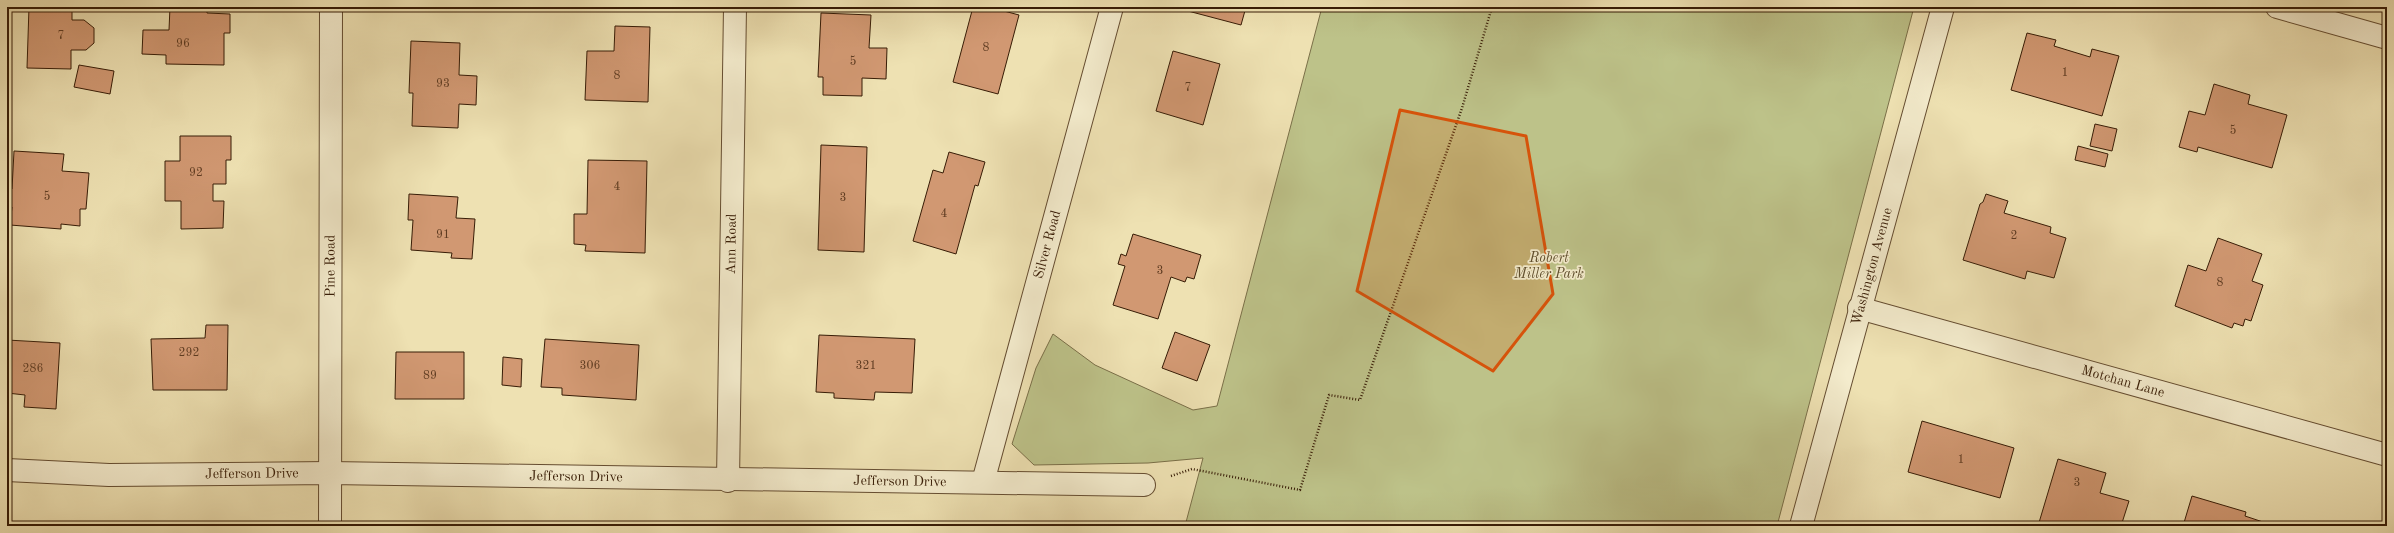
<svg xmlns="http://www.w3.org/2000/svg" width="2394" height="533" viewBox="0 0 2394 533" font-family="'Old Standard TT',serif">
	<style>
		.green { fill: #bdc289; stroke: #7a6f48 }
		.building { fill: #d19872; stroke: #371c06 }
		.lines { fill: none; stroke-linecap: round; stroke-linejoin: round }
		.minor-casing { stroke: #654d31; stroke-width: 24 }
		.path { stroke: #371c06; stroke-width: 2.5; stroke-dasharray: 1 2; stroke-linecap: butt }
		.minor { stroke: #f4eccd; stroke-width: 22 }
		.marked { fill: #d6530b; fill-opacity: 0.2; stroke: #d6530b; stroke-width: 3; stroke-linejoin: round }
		.labels { text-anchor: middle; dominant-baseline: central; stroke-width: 3.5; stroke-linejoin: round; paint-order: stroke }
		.number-label { font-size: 12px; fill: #5e3b21 }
		.street-label { font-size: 14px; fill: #371c06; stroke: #f4eccd }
		.park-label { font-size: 14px; font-style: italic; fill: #5f4e2d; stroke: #f4eccd }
	</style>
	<rect width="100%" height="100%" fill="#eee1b2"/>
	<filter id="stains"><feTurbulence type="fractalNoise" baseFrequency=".005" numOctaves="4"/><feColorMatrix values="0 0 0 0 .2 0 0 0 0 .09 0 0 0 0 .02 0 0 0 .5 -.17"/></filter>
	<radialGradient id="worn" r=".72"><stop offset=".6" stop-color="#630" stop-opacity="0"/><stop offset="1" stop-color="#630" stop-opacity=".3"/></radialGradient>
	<!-- green -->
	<path class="green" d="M1322 7H1914L1777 526H1185L1203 458 1148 463 1034 465 1012 444 1036 368 1053 334 1095 365 1193 410 1217 406Z"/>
	<!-- building -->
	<path class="building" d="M29 7H72V20H84L94 28V43L86 50H71V69L27 68Z
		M170 7H207V13L230 14V33H224V65L166 64V55L142 54 143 30H169Z
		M973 7H989L1019 15 998 94 953 82Z
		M1189 7H1246L1241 25 1188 11Z
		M821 13 871 15 869 48H887L886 79 862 78V96L823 95V77H818Z
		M615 26 650 27 648 102 585 100 587 51H614Z
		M2027 33 2056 40 2054 46 2090 57 2092 49 2119 56 2102 116 2011 90Z
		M411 41 460 43 459 75 477 76 476 105 459 104 458 128 412 126 413 93H409Z
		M1173 51 1220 64 1203 125 1156 111Z
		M79 65 114 71 110 94 74 87Z
		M2214 84 2250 95 2248 104 2287 115 2272 168 2198 147 2197 152 2179 147 2189 111 2205 115Z
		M2095 124 2117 129 2112 151 2090 146Z
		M180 136H231V160H226V184H213V201H224L223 228 181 229V201H165V161H180Z
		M821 145 867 147 864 252 818 250Z
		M2078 146 2108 154 2105 167 2075 160Z
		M14 151 64 154 62 171 89 173 86 209H80V226L61 224V229L10 225 12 207 7 206V188L12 189Z
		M949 152 985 162 978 186 975 185 956 254 913 241 933 170 943 173Z
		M588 160 647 161 645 253 585 251 586 245 574 244V214H587Z
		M409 194 458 197 456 218 475 219 472 259 451 258 452 253 411 250 413 220H408Z
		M1986 194 2008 201 2004 213 2051 227 2050 233 2066 238 2054 278 2027 271 2025 279 1963 260 1980 204 1983 202Z
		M1133 234 1201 255 1194 279 1187 277 1185 282 1171 277 1158 319 1113 305 1125 266 1118 264 1121 254 1126 256Z
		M2218 238 2262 254 2252 281 2263 285 2251 321 2245 319 2243 326 2234 323 2232 328 2175 306 2188 265 2206 271Z
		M206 325H228L227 390H153L151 339 205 338Z
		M1175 332 1210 345 1197 381 1162 368Z
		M819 335 915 339 912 393 875 392 874 400 834 398V393L816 392Z
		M545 339 639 345 636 400 562 395V388L541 387Z
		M7 340 60 343 56 409 24 407 25 395 7 393Z
		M396 352H464V399H395Z
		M503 357 522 359 521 387 502 385Z
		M1922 421 2014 448 2000 498 1908 472Z
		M2058 459 2106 473 2100 493 2129 501 2121 526H2038Z
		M2192 496 2246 512 2245 516 2263 522 2262 526H2183Z"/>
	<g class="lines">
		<defs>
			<g id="minor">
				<path d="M2277 7 2387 38"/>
				<path id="s1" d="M1859 308 2387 455"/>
				<path id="s2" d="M7 470 109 475 330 473 1144 485"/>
				<path id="s3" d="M728 481 735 7"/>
				<path id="s4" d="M983 482 1112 7"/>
				<path id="s5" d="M330 526 331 7"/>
				<path id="s6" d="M1801 526 1943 7"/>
			</g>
		</defs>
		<!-- minor casing -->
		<use href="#minor" class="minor-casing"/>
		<!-- path -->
		<path class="path" d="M1171 476 1192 469 1300 490 1329 395 1360 400 1462 108 1492 7"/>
		<!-- minor -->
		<use href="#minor" class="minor"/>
	</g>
	<!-- marked area -->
	<path class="marked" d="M1400 110 1526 136 1553 294 1493 371 1357 291Z"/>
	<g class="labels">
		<!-- number labels -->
		<g class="number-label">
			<text x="61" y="36">7</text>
			<text x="183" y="44">96</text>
			<text x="986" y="48">8</text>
			<text x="853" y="62">5</text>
			<text x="2065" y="73">1</text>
			<text x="617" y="76">8</text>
			<text x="443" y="84">93</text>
			<text x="1188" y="88">7</text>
			<text x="2233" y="131">5</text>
			<text x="196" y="173">92</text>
			<text x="617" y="187">4</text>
			<text x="47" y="197">5</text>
			<text x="843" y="198">3</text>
			<text x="944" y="214">4</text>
			<text x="443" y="235">91</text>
			<text x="2014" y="236">2</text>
			<text x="1160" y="271">3</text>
			<text x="2220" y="283">8</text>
			<text x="189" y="353">292</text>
			<text x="590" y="366">306</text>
			<text x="866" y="366">321</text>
			<text x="33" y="369">286</text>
			<text x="430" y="376">89</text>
			<text x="1961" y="460">1</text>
			<text x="2077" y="483">3</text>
		</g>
		<!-- street labels -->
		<g class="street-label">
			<text stroke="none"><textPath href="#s3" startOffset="237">Ann Road</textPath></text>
			<text stroke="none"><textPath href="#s4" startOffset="246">Silver Road</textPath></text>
			<text stroke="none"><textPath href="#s6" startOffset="269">Washington Avenue</textPath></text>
			<text stroke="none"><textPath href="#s5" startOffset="260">Pine Road</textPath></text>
			<text stroke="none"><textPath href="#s1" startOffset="274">Motchan Lane</textPath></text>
			<text stroke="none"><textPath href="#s2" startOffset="245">Jefferson Drive</textPath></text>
			<text stroke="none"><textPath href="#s2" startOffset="569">Jefferson Drive</textPath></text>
			<text stroke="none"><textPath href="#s2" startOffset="893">Jefferson Drive</textPath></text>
		</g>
		<!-- park labels -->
		<g class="park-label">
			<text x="1549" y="258">Robert<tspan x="1549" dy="16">Miller Park</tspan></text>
		</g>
	</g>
	<!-- margin -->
	<rect width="2394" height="533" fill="none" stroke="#eee1b2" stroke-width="24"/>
	<rect x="8" y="8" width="2378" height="517" fill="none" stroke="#371c06" stroke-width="2"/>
	<rect x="12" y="12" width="2370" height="509" fill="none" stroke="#371c06"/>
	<rect width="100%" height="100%" filter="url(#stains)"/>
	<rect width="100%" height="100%" fill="url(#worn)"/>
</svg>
